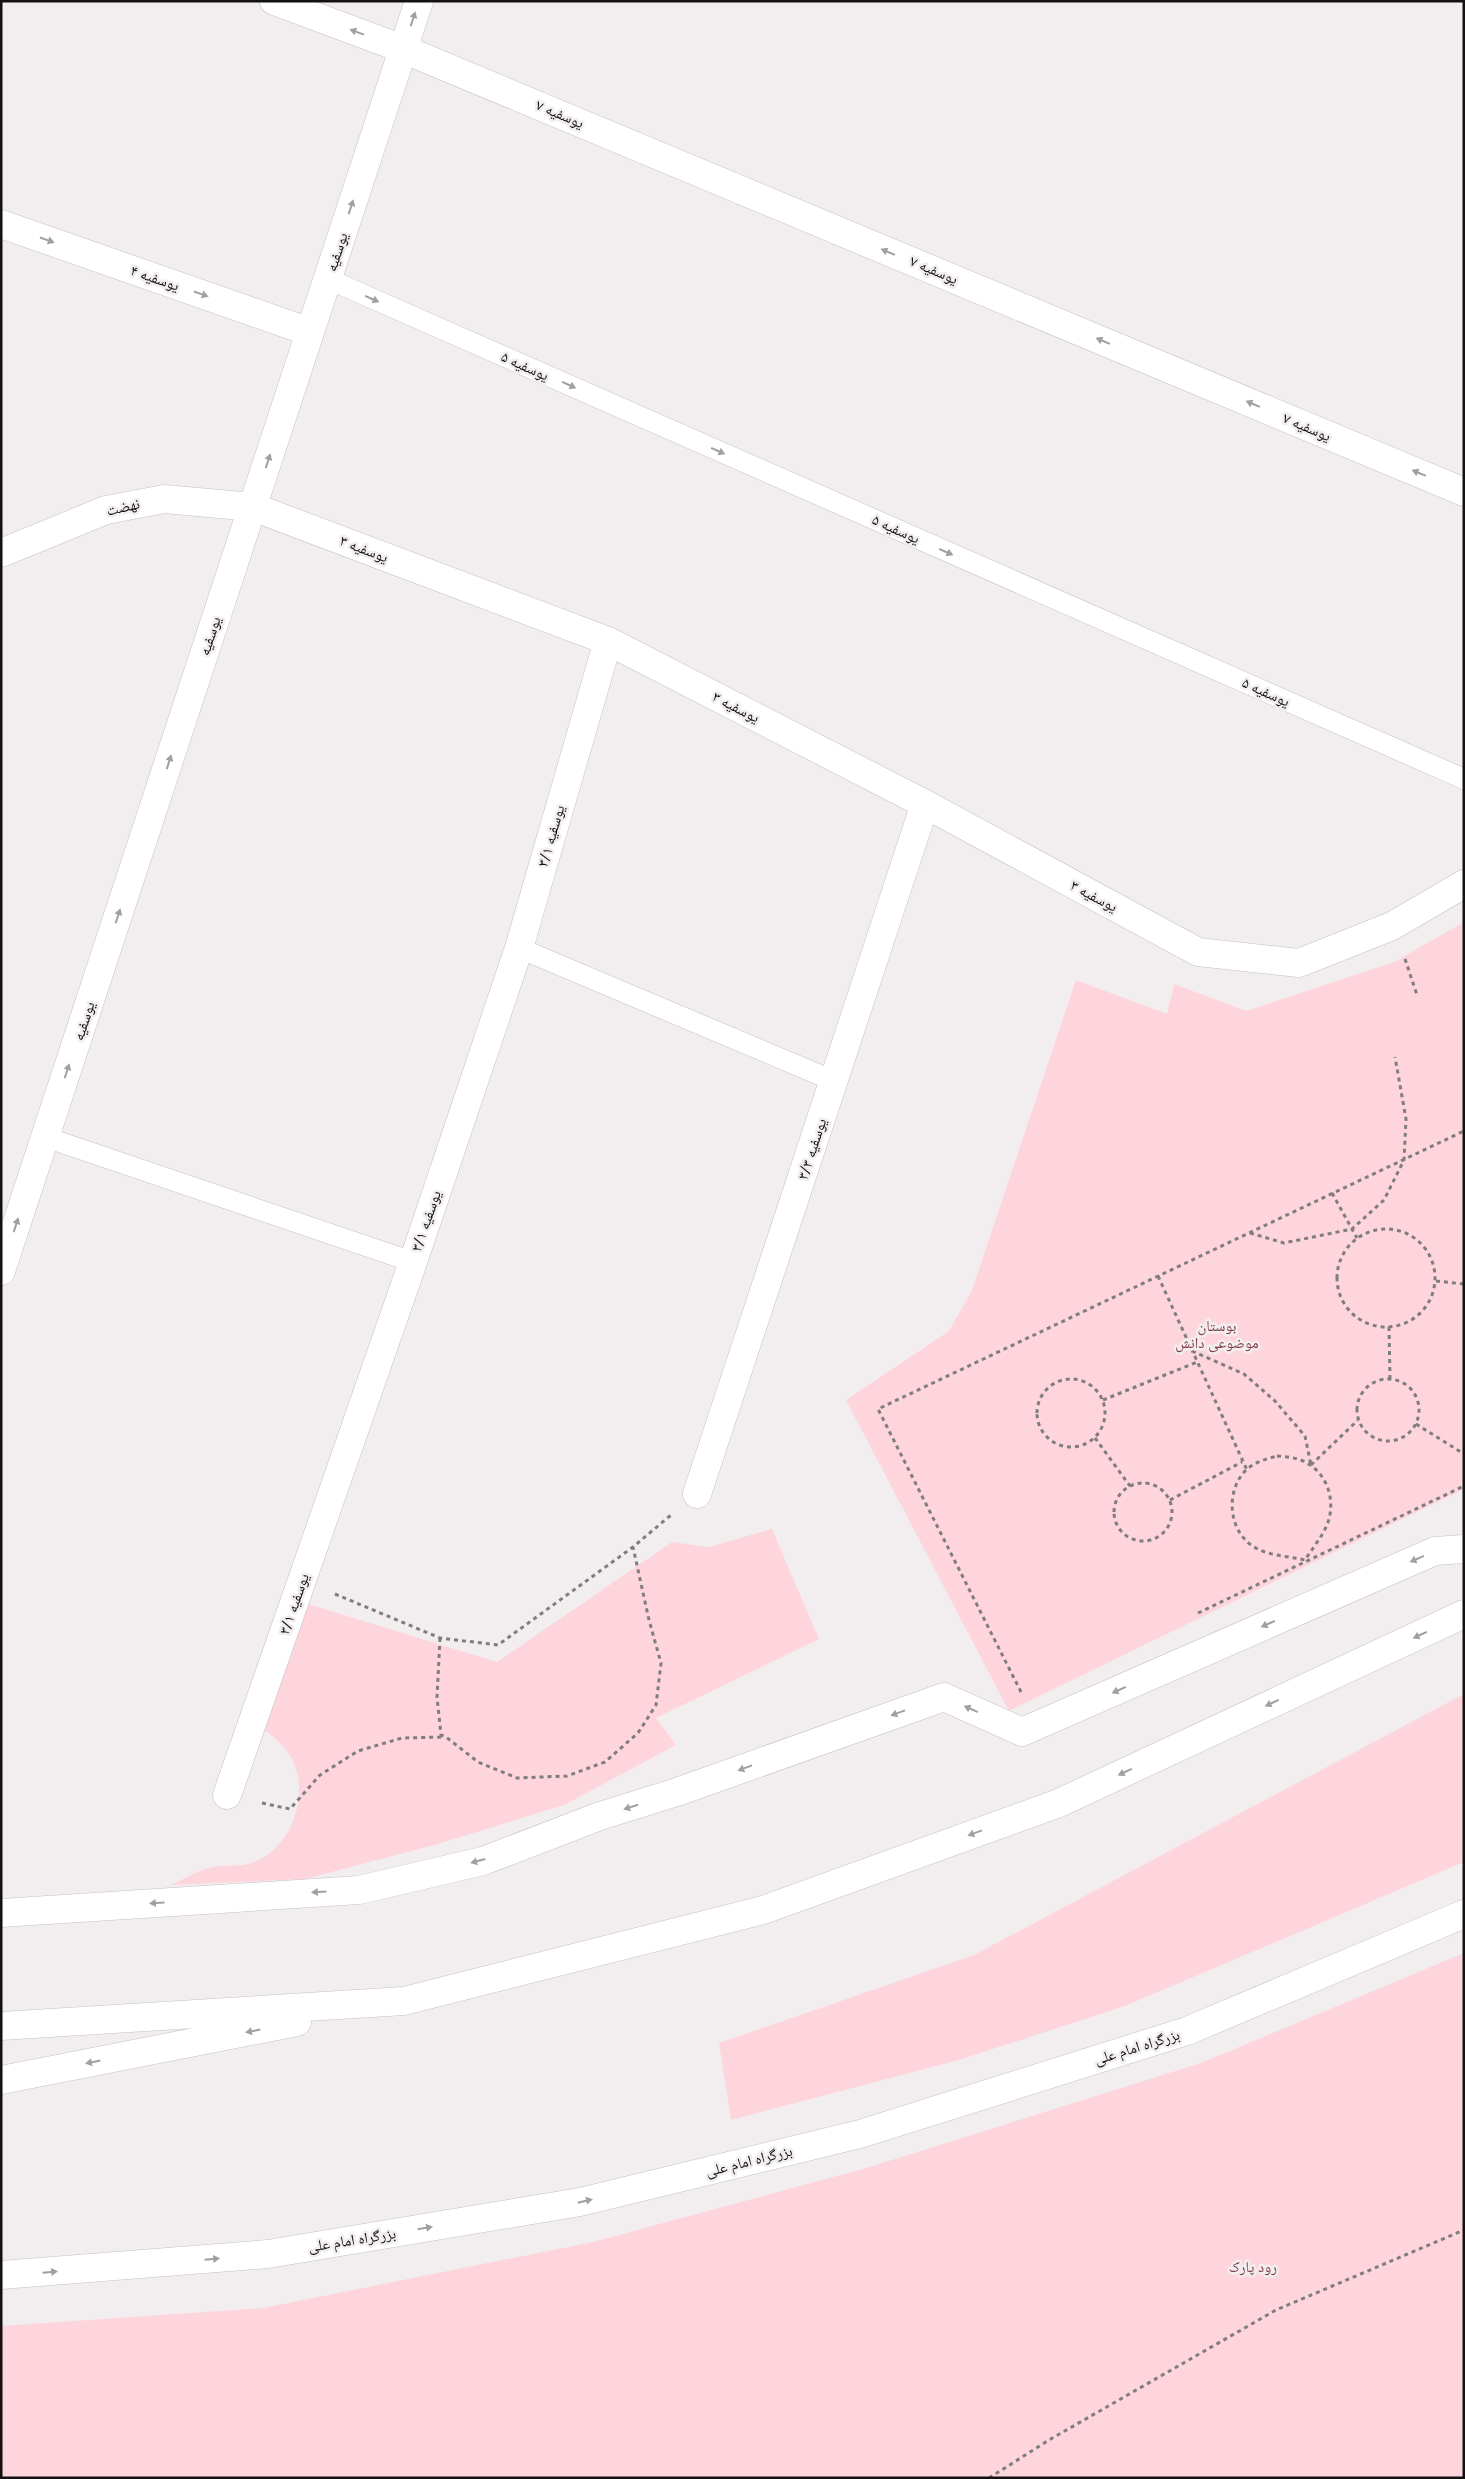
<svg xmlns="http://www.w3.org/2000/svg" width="1465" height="2479" viewBox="0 0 1465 2479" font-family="Roboto,'Noto Naskh Arabic',sans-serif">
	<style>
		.green { fill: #fed5dc }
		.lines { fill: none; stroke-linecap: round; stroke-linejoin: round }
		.service-casing { stroke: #c4c1c1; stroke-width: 21 }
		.minor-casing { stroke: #c4c1c1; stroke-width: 29 }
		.trunk-casing { stroke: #c4c1c1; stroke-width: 29 }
		.path { stroke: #807d7e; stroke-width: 3; stroke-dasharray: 4 4; stroke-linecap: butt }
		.service { stroke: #fff; stroke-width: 20 }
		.minor { stroke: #fff; stroke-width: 28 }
		.trunk { stroke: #fff; stroke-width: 28 }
		.oneway { fill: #a1a0a0 }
		.labels { text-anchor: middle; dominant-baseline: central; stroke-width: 5; stroke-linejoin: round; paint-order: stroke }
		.street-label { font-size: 15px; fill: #131112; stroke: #f2eeef }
		.park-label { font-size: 15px; fill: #843a4d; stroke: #f2eeef }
	</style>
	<rect width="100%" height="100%" fill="#f2eeef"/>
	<!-- green -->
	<path class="green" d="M1464 922V1489L1009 1711 846 1400 949 1331 972 1290 1076 980 1167 1014 1174 984 1246 1011 1394 962Z
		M772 1529 819 1639 656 1718 676 1745 564 1805 438 1844 305 1879 170 1885C183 1880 198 1870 212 1867 229 1864 239 1868 257 1861 294 1844 311 1790 290 1756 282 1742 270 1734 257 1725L308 1604 497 1662 672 1542 709 1547Z
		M1464 1694V1862L1125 2006 959 2060 731 2120 719 2043 974 1955Z
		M1464 1953V2478H1V2326L263 2308 593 2242 863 2169 1201 2063Z"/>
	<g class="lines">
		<defs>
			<path id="service" d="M328 279 1464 779
				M519 948 834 1081
				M45 1137 413 1262"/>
			<path id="minor" d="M274 1 403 49 1464 492
				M1 224 310 332
				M1 553 106 510 164 499 253 507 608 641 925 804 1198 952 1299 963 1392 926 1464 884
				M1 1271 419 1
				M697 1494 925 804
				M227 1795 413 1262 519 948 608 641
				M1 1913 359 1890 483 1861 600 1816 677 1792 944 1697 1022 1732 1435 1551 1464 1549"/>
			<path id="trunk" d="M1 2026 404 2001 763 1910 1059 1803 1464 1614
				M1 2080 297 2022
				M1 2275 268 2254 580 2202 860 2134 1187 2031 1464 1914"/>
		</defs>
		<!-- service casing -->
		<use href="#service" class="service-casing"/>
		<!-- minor casing -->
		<use href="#minor" class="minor-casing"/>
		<!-- trunk casing -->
		<use href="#trunk" class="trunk-casing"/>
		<!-- path -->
		<path class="path" d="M1405 959 1417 995
			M1332 1193 1357 1238
			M1337 1278a49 49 0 1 1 98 0a49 49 0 1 1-98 0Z
			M1250 1233 1284 1243 1352 1229 1384 1200 1404 1160 1406 1119 1395 1057
			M1158 1276 1247 1470
			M1436 1281 1464 1284
			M1389 1327 1390 1379
			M1192 1351 1244 1374 1275 1401 1305 1436 1311 1465
			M1037 1413a34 34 0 1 1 68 0a34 34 0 1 1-68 0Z
			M1357 1410a31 31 0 1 1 62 0a31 31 0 1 1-62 0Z
			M1103 1400 1197 1362
			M1416 1424 1464 1454
			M1095 1438 1130 1486
			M1277 1456C1289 1457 1301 1458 1310 1465 1330 1478 1336 1506 1326 1527 1321 1538 1312 1549 1305 1560 1288 1556 1269 1556 1254 1547 1228 1531 1225 1491 1246 1470 1255 1462 1266 1459 1277 1456Z
			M1311 1465 1358 1420
			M1114 1512a29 29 0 1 1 58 0a29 29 0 1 1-58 0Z
			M1170 1500 1242 1462
			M335 1594 440 1638 498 1645 633 1547 671 1515
			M1198 1613 1464 1486
			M440 1638 437 1697 441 1735 446 1737 478 1762 517 1778 567 1776 605 1762 638 1733 656 1705 661 1663 649 1620 633 1547
			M1021 1692 878 1409 1464 1131
			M262 1803 290 1809 320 1775 358 1751 402 1738 443 1737
			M989 2478 1049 2440 1276 2310 1464 2230"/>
		<!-- service -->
		<use href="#service" class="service"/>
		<!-- minor -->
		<use href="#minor" class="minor"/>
		<!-- trunk -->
		<use href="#trunk" class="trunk"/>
	</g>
	<!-- one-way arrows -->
	<defs><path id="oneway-solid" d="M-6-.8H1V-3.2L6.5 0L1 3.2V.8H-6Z" transform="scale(1.25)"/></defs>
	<g class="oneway">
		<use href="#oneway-solid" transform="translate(413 19) rotate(-72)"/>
		<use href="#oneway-solid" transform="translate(357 32) rotate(-160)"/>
		<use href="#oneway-solid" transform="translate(351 207) rotate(-72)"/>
		<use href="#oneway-solid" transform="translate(47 240) rotate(19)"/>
		<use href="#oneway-solid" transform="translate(888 252) rotate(-157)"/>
		<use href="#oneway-solid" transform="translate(201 294) rotate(19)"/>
		<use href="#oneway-solid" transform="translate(372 299) rotate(24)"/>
		<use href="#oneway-solid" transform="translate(1103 341) rotate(-157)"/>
		<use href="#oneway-solid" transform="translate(569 385) rotate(24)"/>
		<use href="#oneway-solid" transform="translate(1253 404) rotate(-157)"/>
		<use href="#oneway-solid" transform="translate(718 451) rotate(24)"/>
		<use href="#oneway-solid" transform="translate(268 461) rotate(-72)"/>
		<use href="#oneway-solid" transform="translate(1419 473) rotate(-157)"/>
		<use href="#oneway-solid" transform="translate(946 552) rotate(24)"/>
		<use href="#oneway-solid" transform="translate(169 762) rotate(-72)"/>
		<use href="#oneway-solid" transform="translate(118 916) rotate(-72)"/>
		<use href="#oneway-solid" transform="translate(67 1071) rotate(-72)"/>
		<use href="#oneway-solid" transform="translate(16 1225) rotate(-72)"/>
		<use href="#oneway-solid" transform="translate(1417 1559) rotate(156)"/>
		<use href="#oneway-solid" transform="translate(1268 1624) rotate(156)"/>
		<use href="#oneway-solid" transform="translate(1420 1635) rotate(155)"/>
		<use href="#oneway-solid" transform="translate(1119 1690) rotate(156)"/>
		<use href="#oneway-solid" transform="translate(1272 1703) rotate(155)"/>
		<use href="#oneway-solid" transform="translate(971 1709) rotate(-156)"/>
		<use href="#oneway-solid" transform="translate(898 1713) rotate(160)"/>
		<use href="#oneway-solid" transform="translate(745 1768) rotate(160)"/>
		<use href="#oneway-solid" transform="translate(1125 1772) rotate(155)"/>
		<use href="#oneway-solid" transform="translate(631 1807) rotate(163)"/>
		<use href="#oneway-solid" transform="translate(975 1833) rotate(160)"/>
		<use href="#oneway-solid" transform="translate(478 1861) rotate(165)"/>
		<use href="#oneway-solid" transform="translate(319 1892) rotate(176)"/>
		<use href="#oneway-solid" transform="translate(157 1903) rotate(176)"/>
		<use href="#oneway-solid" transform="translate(253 2031) rotate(169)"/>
		<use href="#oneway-solid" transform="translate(93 2062) rotate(169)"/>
		<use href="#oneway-solid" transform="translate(585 2201) rotate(-13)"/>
		<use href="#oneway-solid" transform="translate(425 2228) rotate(-9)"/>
		<use href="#oneway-solid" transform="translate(212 2259) rotate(-5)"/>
		<use href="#oneway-solid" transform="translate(50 2272) rotate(-5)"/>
	</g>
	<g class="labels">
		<!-- street labels -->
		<g class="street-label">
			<text transform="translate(560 114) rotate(23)">یوسفیه ۷</text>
			<text transform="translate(337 252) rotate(-72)">یوسفیه</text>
			<text transform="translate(934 270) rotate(23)">یوسفیه ۷</text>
			<text transform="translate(155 278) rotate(19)">یوسفیه ۴</text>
			<text transform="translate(525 366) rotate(24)">یوسفیه ۵</text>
			<text transform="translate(1307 427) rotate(23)">یوسفیه ۷</text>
			<text transform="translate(123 507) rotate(-13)">نهضت</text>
			<text transform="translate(896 529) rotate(24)">یوسفیه ۵</text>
			<text transform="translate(364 549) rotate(21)">یوسفیه ۳</text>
			<text transform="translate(210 636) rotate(-72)">یوسفیه</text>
			<text transform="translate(1266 692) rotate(24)">یوسفیه ۵</text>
			<text transform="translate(736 707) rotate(27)">یوسفیه ۳</text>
			<text transform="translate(551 836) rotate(-74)">یوسفیه ۳/۱</text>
			<text transform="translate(1094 896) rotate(28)">یوسفیه ۳</text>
			<text transform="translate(84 1021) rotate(-72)">یوسفیه</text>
			<text transform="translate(812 1149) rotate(-72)">یوسفیه ۳/۳</text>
			<text transform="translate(426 1221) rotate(-71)">یوسفیه ۳/۱</text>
			<text transform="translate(294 1604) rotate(-71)">یوسفیه ۳/۱</text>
			<text transform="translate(1137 2047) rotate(-17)">بزرگراه امام علی</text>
			<text transform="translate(749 2161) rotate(-14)">بزرگراه امام علی</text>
			<text transform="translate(352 2240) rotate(-9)">بزرگراه امام علی</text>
		</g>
		<!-- park labels -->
		<g class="park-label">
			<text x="1217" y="1326">بوستان<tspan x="1217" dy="17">موضوعی دانش</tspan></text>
			<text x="1253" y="2267">رود پارک</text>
		</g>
	</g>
	<!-- border -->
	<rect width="1465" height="2479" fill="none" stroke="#131112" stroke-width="5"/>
</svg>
